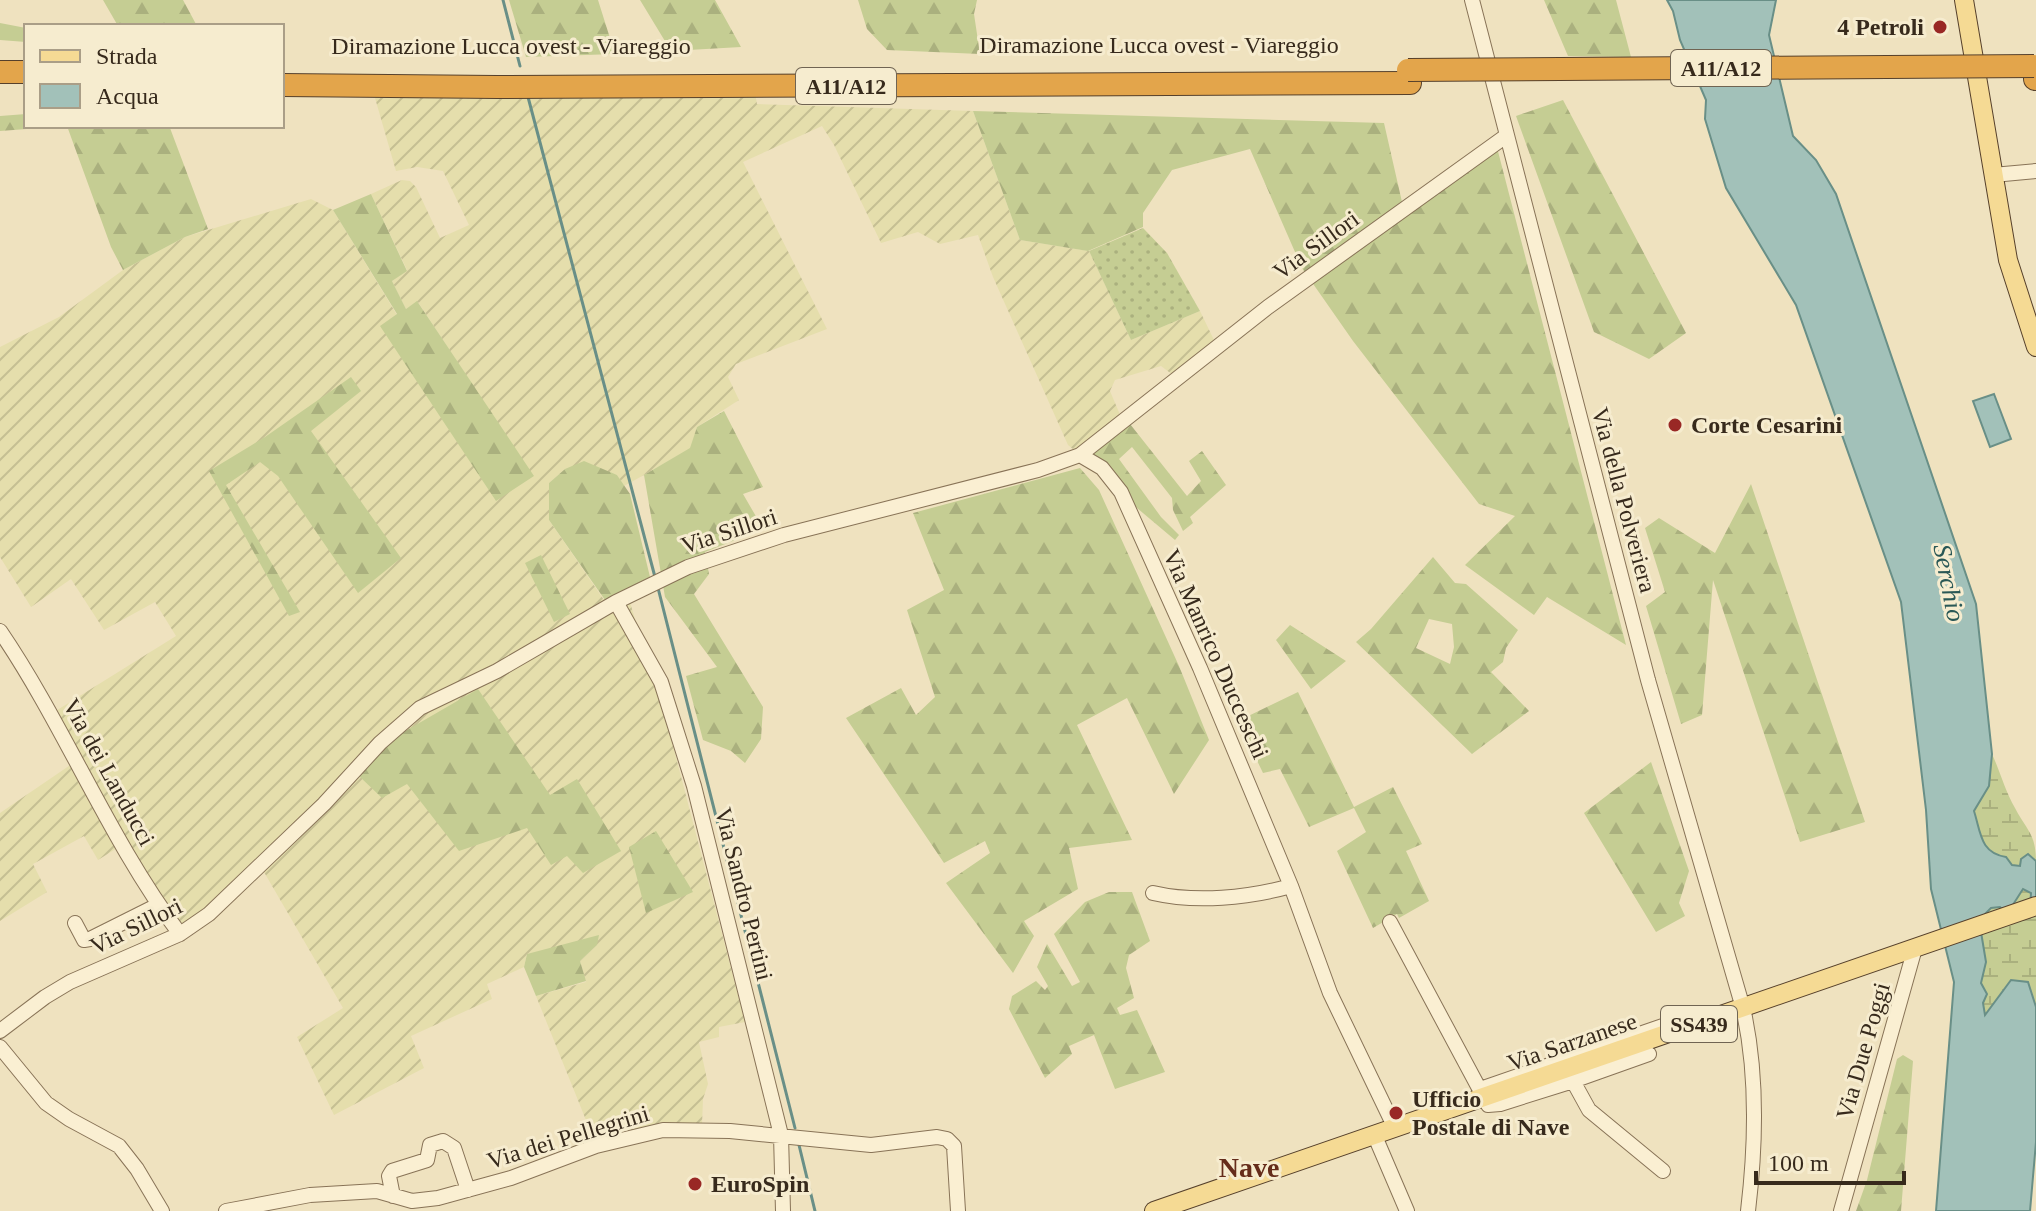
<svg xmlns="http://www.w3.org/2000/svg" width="2036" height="1211" viewBox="0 0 2036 1211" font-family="Georgia,serif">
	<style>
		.farmland { fill: url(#farmland-furrows) }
		.grass { fill: url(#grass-dots) }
		.forest { fill: url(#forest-firs); fill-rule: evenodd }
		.wetland { fill: url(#wetland-marsh) }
		.water { fill: #a2c1b9; stroke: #698f87; stroke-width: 2 }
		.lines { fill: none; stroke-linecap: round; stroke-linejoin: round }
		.stream { stroke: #698f87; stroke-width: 3 }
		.minor-casing { stroke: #887357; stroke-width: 16 }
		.major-casing { stroke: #56402b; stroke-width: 20 }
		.highway-casing { stroke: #56402b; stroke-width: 24 }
		.minor { stroke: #faefd2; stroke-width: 14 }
		.major { stroke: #f5da94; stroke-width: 18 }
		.highway { stroke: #e3a54b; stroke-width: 22 }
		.highway-bridge-casing { stroke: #56402b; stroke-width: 24; stroke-linecap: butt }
		.highway-bridge { stroke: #e3a54b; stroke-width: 22 }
		.poi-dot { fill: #992825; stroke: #f6eccf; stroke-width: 3 }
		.labels { text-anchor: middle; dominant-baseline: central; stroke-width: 6; stroke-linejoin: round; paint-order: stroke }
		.shield { fill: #f6eccf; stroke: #706452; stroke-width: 2 }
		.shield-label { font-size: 22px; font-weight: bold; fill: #372a1c }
		.poi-label { font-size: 24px; font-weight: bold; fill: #372a1c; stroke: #f6eccf; text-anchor: start }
		.street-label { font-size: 24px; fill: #372a1c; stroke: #f6eccf }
		.water-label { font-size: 26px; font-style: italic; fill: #2a5856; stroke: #f6eccf }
		.quarter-label { font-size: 28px; font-weight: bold; fill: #652c1a; stroke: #f6eccf }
	</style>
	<defs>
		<pattern id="farmland-furrows" width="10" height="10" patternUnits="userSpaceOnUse" patternTransform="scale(2)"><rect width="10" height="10" fill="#e5deac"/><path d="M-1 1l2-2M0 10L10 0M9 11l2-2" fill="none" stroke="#c5bf93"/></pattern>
		<pattern id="grass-dots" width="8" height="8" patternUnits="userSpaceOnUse" patternTransform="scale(2)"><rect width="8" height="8" fill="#c5cd93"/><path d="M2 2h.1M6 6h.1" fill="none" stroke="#aab07e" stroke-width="1.8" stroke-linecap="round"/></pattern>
		<pattern id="forest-firs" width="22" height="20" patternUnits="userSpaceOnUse" patternTransform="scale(2)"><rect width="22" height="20" fill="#c5cd93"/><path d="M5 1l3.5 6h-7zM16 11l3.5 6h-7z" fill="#aab07e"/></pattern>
		<pattern id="wetland-marsh" width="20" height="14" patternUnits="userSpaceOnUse" patternTransform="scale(2)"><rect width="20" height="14" fill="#c5cd93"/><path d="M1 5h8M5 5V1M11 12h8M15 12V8" fill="none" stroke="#aab07e"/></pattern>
	</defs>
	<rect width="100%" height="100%" fill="#efe2bf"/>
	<!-- farmland -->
	<path class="farmland" d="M755 93 757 104 973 111 1020 240 1089 251 1131 340 1200 311 1214 340 1173 375 1161 366 1115 380 1110 391 1121 417 1080 448 1073 449 1068 445 993 277 978 235 940 244 918 232 881 243 834 145 822 126 743 162 827 329 736 364 728 377 739 400 697 427 691 448 644 475 624 486 617 475 565 469 549 483V520L604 600 626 589 671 738 745 1022 719 1027V1037L699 1042 708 1084 703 1099 702 1125 594 1140 536 996 586 982 580 961 597 945 527 954 524 967 487 984 492 999 411 1036 424 1068 334 1115 297 1037 343 1008 257 860 225 894 181 926 125 843 98 860 84 836 33 864 47 892 0 921V813L82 757 54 712 176 636 155 602 104 630 71 579 31 607 0 557V347L59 317 123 270 185 237 311 199 333 210 397 315 381 326 533 477 418 302 406 309 392 281 407 270 371 194 402 180 410 181 416 187 440 238 469 225 443 171 417 167 396 171 375 98Z"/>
	<!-- grass -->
	<path class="grass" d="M1143 228 1167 253 1200 311 1131 340 1089 251Z"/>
	<!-- forest -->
	<path class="forest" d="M103 0H183L197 26H118Z
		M509 0H598L615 54 526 57Z
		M640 0H715L741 47 671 51Z
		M858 0H977L974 14 980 54 887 50 867 29Z
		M1544 0H1616L1631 57 1568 56Z
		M0 23 26 28V42L0 40Z
		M1563 100 1686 333 1649 359 1594 332 1516 116Z
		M973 111 1384 123 1402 202 1494 136 1626 645 1547 597 1534 615 1465 565 1515 516 1479 504 1353 341 1302 268 1250 149 1172 170 1143 213V227L1088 251 1020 240Z
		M26 114V126H183L170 128 208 229 185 237 123 270 111 247 67 126 0 131V116Z
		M371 194 407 271 392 281 406 309 417 301 534 476 496 501 380 326 397 314 333 210Z
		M351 377 361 391 311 431 401 558 358 593 278 476 260 462 226 485 300 612 289 616 209 471 265 437Z
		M724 411 763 487 743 494 761 525 753 533 705 552 709 574 694 594 763 707 761 739 745 763 731 751 703 740 686 676 717 667 665 597 644 475 690 448 697 427Z
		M1130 424 1187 496 1201 481 1189 461 1202 451 1226 485 1190 517 1193 523 1183 531 1173 510 1172 498 1132 447 1119 459 1161 517 1179 535 1175 540 1137 508 1092 453Z
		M584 461 617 475 630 494 650 577 605 600 549 520V483L565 469Z
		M1080 468 1099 490 1179 666 1209 740 1174 794 1127 698 1077 725 1132 840 1069 848 1078 889 1024 921 1034 936 1013 973 946 883 990 853 985 841 944 863 846 718 901 688 916 715 935 697 907 610 944 590 913 513Z
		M1751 484 1865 822 1800 842 1713 580 1702 715 1681 724 1646 606 1665 592 1645 528 1659 518 1715 553Z
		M541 555 570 614 554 622 525 563Z
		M1433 557 1455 583 1466 584 1518 630 1506 648 1503 662 1491 672 1529 711 1472 754 1356 642 1371 629ZM1429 619 1452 624 1454 647 1450 664 1416 648Z
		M1290 625 1346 661 1311 689 1276 640Z
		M478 689 550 795 577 779 621 851 583 873 567 856 551 865 527 828 459 851 407 784 382 798 359 776 395 737Z
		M1298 692 1354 807 1393 787 1422 844 1406 851 1429 901 1399 918 1397 914 1373 928 1337 851 1366 832 1354 808 1309 827 1280 769 1263 773 1238 721Z
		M1651 762 1689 871 1679 903 1685 916 1656 932 1584 813Z
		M656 831 693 892 646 913 629 847Z
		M1109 892H1132L1150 941 1129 955 1126 968 1134 998 1117 1008 1120 1015 1137 1010 1165 1072 1115 1089 1094 1035 1069 1046 1072 1054 1045 1078 1009 1009 1012 996 1036 981 1045 990 1048 986 1037 967 1047 944 1072 986 1080 982 1054 934 1085 902Z
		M599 935 597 945 580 961 586 981 536 996 524 967 527 954Z
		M1903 1055 1913 1061 1901 1211H1856L1867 1180 1897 1059Z"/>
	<!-- wetland -->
	<path class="wetland" d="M1992 754C2000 771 2005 791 2015 808 2026 829 2036 834 2036 861L2028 854 2020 866 2012 865 2006 857C1980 853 1981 833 1974 811L1989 786Z
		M2023 889 2031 893 2036 904V1007L2028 982 2005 987 1985 1016 1981 983 1986 962 1979 920 1991 908 2000 907 2006 914Z"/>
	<!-- water -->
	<path class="water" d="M1667 0H1776L1769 35 1793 136 1816 160 1836 194 1976 604 1992 754 1989 786 1974 811C1981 833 1980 853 2006 857L2012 865 2020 866 2021 859 2028 854 2036 861V904L2030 909 2031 893 2023 889 2007 914 2000 907 1991 908 1979 920 1986 962 1981 983 1987 994 1983 1003 1985 1015 2011 980 2028 982 2036 1007V1142L2030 1211H1936L1954 982 1931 889 1926 810 1901 602 1796 305 1726 188 1705 119 1706 100 1680 40 1673 11Z
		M1994 394 2011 439 1990 447 1973 401Z"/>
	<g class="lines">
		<!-- stream -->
		<path class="stream" d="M503 0 520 66
			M528 97 655 577
			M658 588 795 1128
			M799 1145 815 1211"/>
		<defs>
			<path id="minor" d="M1472 0 1648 680 1743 1008C1758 1074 1756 1144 1748 1211
				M1993 175 2036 171
				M1080 455 1102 468 1121 492 1200 668 1291 886 1330 993 1395 1128
				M616 602 661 682 694 786 781 1135 783 1211
				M0 631C66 728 109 840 180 934
				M1153 893C1196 903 1248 898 1291 886
				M1390 922 1488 1105 1500 1104 1573 1081 1589 1110 1663 1171
				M75 923 84 940 90 939 158 905
				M0 1031 45 997 70 982 180 934 209 914 324 804 380 743 420 708 497 671 616 602 688 567 784 535 1038 470 1080 455 1268 307 1506 136
				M0 1047 46 1103 69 1119 119 1146 137 1169 162 1211
				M1573 1081 1649 1054
				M1480 1089 1683 1019
				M1374 1134 1407 1211
				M393 1196 389 1176 392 1171 427 1160 430 1145 443 1141 454 1148 468 1190
				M226 1211 310 1195 377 1191 412 1201 438 1198 511 1178 596 1146 663 1130 730 1131 871 1145 937 1137 947 1139 954 1146 958 1211
				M1841 1211 1915 948"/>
			<path id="major" d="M1964 0 2008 260 2036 347
				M1154 1211 2036 906"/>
			<path id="highway" d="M0 72H26
				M2035 79H2036
				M282 85 497 87 1410 83"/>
		</defs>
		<!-- minor casing -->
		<use href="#minor" class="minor-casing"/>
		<!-- major casing -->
		<use href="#major" class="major-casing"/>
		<!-- highway casing -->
		<use href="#highway" class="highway-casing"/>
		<!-- minor -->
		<use href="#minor" class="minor"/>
		<!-- major -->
		<use href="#major" class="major"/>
		<!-- highway -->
		<use href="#highway" class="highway"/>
		<defs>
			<path id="highway-bridge" d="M1408 70 2034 66"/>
		</defs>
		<!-- highway-bridge casing -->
		<use href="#highway-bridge" class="highway-bridge-casing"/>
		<!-- highway-bridge -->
		<use href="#highway-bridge" class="highway-bridge"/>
	</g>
	<!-- markers -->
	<g class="poi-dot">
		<circle cx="1940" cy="27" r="8"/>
		<circle cx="1675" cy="425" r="8"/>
		<circle cx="1396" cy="1113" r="8"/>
		<circle cx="695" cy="1184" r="8"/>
	</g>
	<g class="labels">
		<!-- shield labels -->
		<g class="shield">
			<rect x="1671" y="50" width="100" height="36" rx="6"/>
			<rect x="796" y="68" width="100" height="36" rx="6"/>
			<rect x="1661" y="1006" width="76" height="36" rx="6"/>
		</g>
		<g class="shield-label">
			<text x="1721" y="68">A11/A12</text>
			<text x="846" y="86">A11/A12</text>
			<text x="1699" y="1024">SS439</text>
		</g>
		<!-- poi labels -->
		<g class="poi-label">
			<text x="1924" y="27" text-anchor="end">4 Petroli</text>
			<text x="1691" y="425">Corte Cesarini</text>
			<text x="1412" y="1099">Ufficio<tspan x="1412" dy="28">Postale di Nave</tspan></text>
			<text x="711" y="1184">EuroSpin</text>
		</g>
		<!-- street labels -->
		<g class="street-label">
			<text x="1159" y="45">Diramazione Lucca ovest - Viareggio</text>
			<text x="511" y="46">Diramazione Lucca ovest - Viareggio</text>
			<text transform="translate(1316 245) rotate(-36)">Via Sillori</text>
			<text transform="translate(1624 500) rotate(75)">Via della Polveriera</text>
			<text transform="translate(729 531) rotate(-18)">Via Sillori</text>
			<text transform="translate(1216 654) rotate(66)">Via Manrico Ducceschi</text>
			<text transform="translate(109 772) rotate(61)">Via dei Landucci</text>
			<text transform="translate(744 894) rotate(76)">Via Sandro Pertini</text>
			<text transform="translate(136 926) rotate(-26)">Via Sillori</text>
			<text transform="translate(1572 1042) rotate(-19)">Via Sarzanese</text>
			<text transform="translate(1863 1051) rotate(-74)">Via Due Poggi</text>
			<text transform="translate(568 1137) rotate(-17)">Via dei Pellegrini</text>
		</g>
		<!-- water labels -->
		<g class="water-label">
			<text transform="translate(1949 583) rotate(79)">Serchio</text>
		</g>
		<!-- quarter labels -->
		<g class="quarter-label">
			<text x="1249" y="1167">Nave</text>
		</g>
	</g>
	<!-- legend -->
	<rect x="24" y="24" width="260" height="104" fill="#f6eccf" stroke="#aa9e87" stroke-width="2"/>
	<rect x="40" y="50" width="40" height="12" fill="#f5da94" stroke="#aa9e87" stroke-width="2"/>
	<text x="96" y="64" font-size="24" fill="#372a1c">Strada</text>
	<rect x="40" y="84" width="40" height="24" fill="#a2c1b9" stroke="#aa9e87" stroke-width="2"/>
	<text x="96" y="104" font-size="24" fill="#372a1c">Acqua</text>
	<!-- scale -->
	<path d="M1756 1171v12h148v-12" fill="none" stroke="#372a1c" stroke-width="4"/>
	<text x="1768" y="1171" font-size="24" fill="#372a1c" stroke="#f6eccf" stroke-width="6" paint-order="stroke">100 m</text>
</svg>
